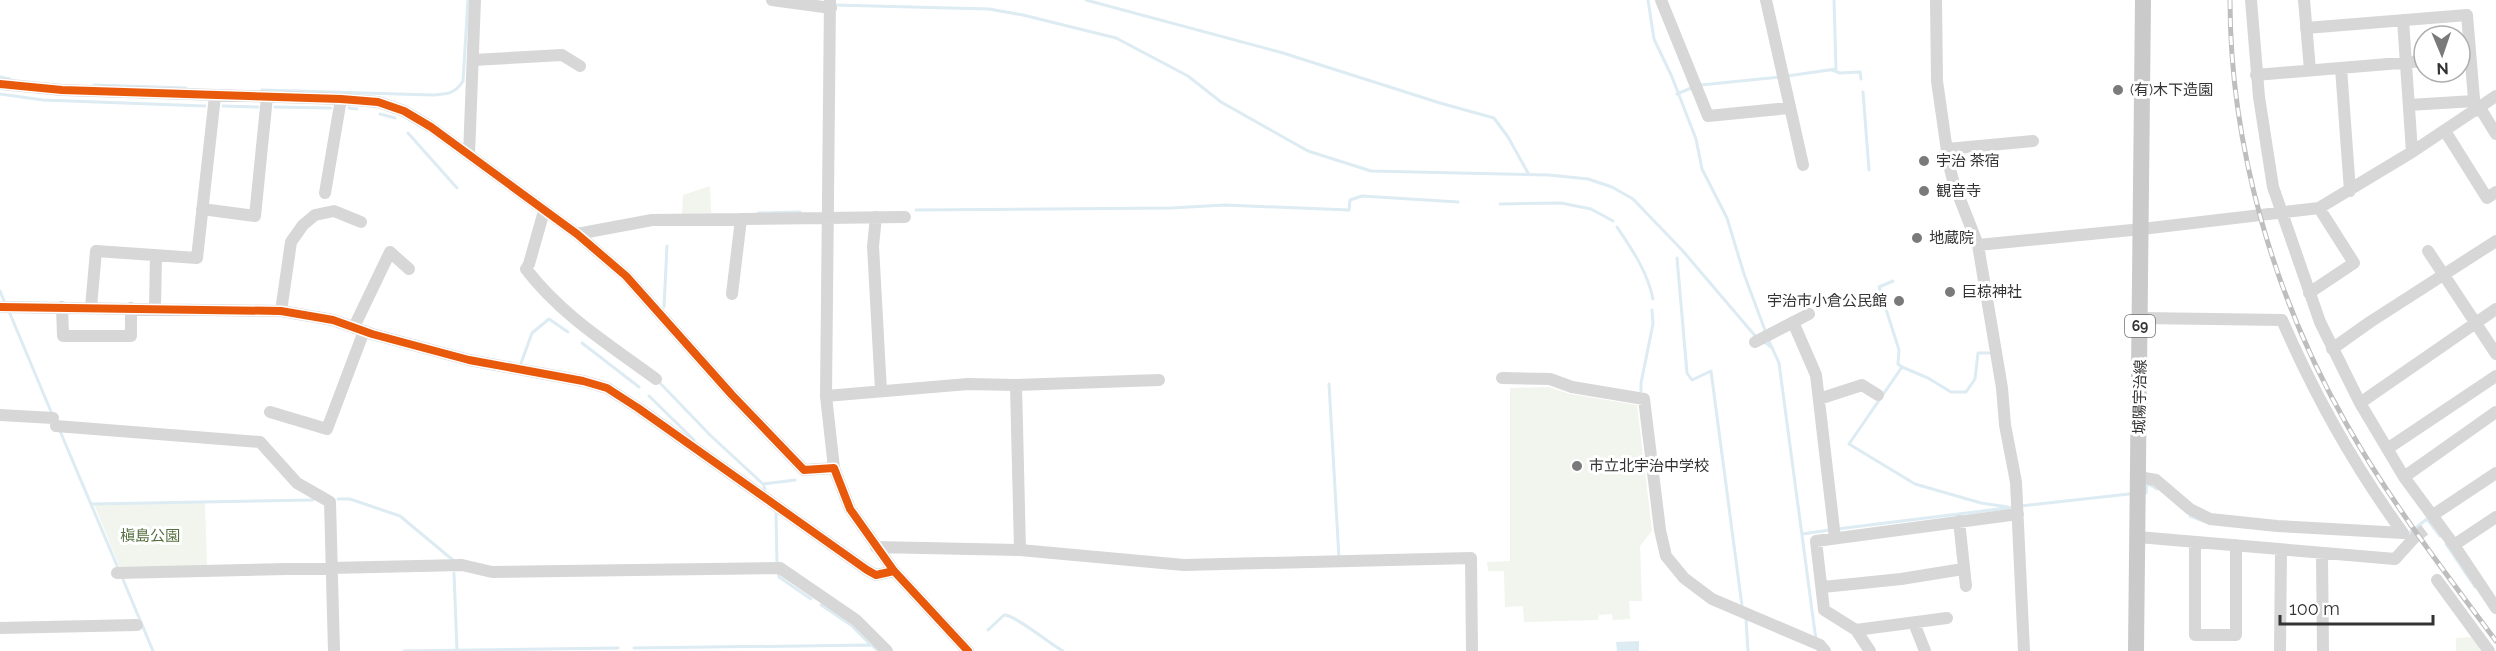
<svg xmlns="http://www.w3.org/2000/svg" width="2496" height="651" viewBox="0 0 2496 651" font-family="Raleway,'Noto Sans JP',sans-serif">
	<style>
		.green { fill: #f1f5ed }
		.water { fill: #ddebf3 }
		.lines { fill: none; stroke-linecap: round; stroke-linejoin: round }
		.stream { stroke: #ddebf3; stroke-width: 3 }
		.minor-tunnel { stroke: #d6d6d6; stroke-width: 12; stroke-dasharray: 12 6; stroke-linecap: butt }
		.minor { stroke: #d7d7d7; stroke-width: 12 }
		.major { stroke: #cacaca; stroke-width: 16 }
		.rail-casing { stroke: #bebebe; stroke-width: 5 }
		.rail { stroke: #fff; stroke-width: 3; stroke-dasharray: 9; stroke-linecap: butt }
		.cycleway-casing { stroke: #fff; stroke-width: 11 }
		.cycleway { stroke: #e8590c; stroke-width: 8 }
		.poi-dot { fill: #7a7a7a; stroke: #fff; stroke-width: 2 }
		.labels { text-anchor: middle; dominant-baseline: central; stroke-width: 6; stroke-linejoin: round; paint-order: stroke }
		.shield { fill: #fff; stroke: #707070; stroke-width: 1.5 }
		.shield-label { font-size: 14px; font-weight: bold; fill: #333 }
		.poi-label { font-size: 15px; fill: #333; stroke: #fff; text-anchor: start }
		.street-label { font-size: 15px; fill: #333; stroke: #fff }
		.park-label { font-size: 15px; fill: #56703f; stroke: #fff }
	</style>
	<rect width="100%" height="100%" fill="#fff"/>
	<!-- green -->
	<path class="green" d="M710 186 711 213 682 214 683 195Z
		M1549 387 1570 394 1637 405 1652 531 1640 546 1642 601H1629L1630 619 1613 620 1612 614 1599 615 1598 620 1524 622 1523 606 1505 607 1504 571H1488L1487 562 1510 561V388Z
		M205 503 207 567 120 568 94 504Z
		M2473 637 2483 651H2456V638Z"/>
	<!-- water -->
	<path class="water" d="M1639 641V651H1617L1616 642Z"/>
	<g class="lines">
		<!-- stream -->
		<path class="stream" d="M1086 0 1283 53 1440 103 1494 118 1508 137 1528 173
			M1648 0 1654 39 1672 77 1696 139 1702 169 1727 218 1744 274 1766 333
			M834 5 989 9 1023 15 1116 38 1188 76 1221 102 1308 151 1371 171 1549 175 1588 179 1612 187 1633 199 1682 250 1757 338
			M1832 70 1840 73 1860 72 1861 79
			M1787 76 1836 69 1834 0
			M0 77 10 79
			M94 85 186 88
			M1701 85 1781 77
			M262 90 432 95C447 94 455 94 463 81L468 0
			M1863 92 1869 170
			M0 94 43 100 205 106
			M1677 94 1691 88
			M223 106 258 107
			M275 107 331 108
			M349 108 357 109
			M380 114 395 118
			M408 133 457 188
			M1500 204 1561 203 1591 209 1613 221
			M916 210 1171 208 1225 205 1349 210 1350 200 1362 196 1458 202
			M758 213 800 212
			M1617 227C1633 251 1647 271 1653 299
			M1677 258 1687 373 1692 380 1711 371 1742 606
			M1893 281 1879 287 1899 350 1898 364 1902 367 1928 378 1951 392H1966L1975 379 1978 353H1989
			M0 291 5 303
			M664 307 667 246
			M8 309 52 414
			M1768 339 1779 363 1816 640
			M1763 341 1771 347
			M582 343 639 387
			M520 366 532 333 549 319 568 332
			M1902 367 1849 444 1915 484 1981 503 2008 507
			M661 384 710 435 763 484 765 489
			M1329 384 1339 558
			M1641 391V383L1653 324 1652 310
			M649 396 694 440
			M60 431 118 568
			M763 484 795 480
			M2146 493 2147 483 2157 489
			M338 499H350L400 516 454 561
			M91 504 313 500
			M2021 506 2129 494
			M776 514 777 563
			M2190 516 2206 522
			M1837 529 2015 507
			M1802 534 1830 530
			M2406 535 2427 519 2440 536
			M2446 544 2475 587
			M778 572 779 577 811 599
			M454 573 457 650
			M122 577 153 651
			M821 605 851 625 871 645
			M1746 618 1748 651
			M988 630 1004 615C1014 614 1050 644 1063 651
			M634 648 872 645 878 651
			M404 651 618 648"/>
		<!-- minor-tunnel -->
		<path class="minor-tunnel" d="M2415 537 2427 528"/>
		<!-- minor -->
		<path class="minor" d="M772 0 831 8
			M830 0 826 396 834 468
			M1661 0 1708 116 1789 108
			M1766 0 1803 165
			M1936 0 1937 81 1949 165 1954 184 1978 245 2002 388 2005 425 2016 482 2024 651
			M2251 0 2259 97 2273 187 2320 322 2360 403 2404 477 2454 545 2496 608
			M2304 0 2310 70
			M2403 20 2412 152
			M2306 28 2467 15 2475 111
			M473 60 562 55 580 66
			M2341 68 2350 191
			M2256 75 2424 61
			M0 84 62 90 341 99 378 102 404 111 431 127 577 234 626 276 732 395 804 470 834 468 850 509 894 571 968 651
			M2409 105 2474 101
			M2480 108 2496 134
			M2445 131 2487 198 2496 192
			M1947 149 2033 141
			M469 155 475 0
			M325 193 341 99
			M202 209 255 216 267 97
			M544 211 529 264 526 269C561 315 610 345 656 379
			M876 217 873 246 881 391
			M577 234 652 220 905 217
			M1978 245 2142 229 2319 208 2412 152 2496 96
			M2428 251 2496 354
			M2309 293 2354 263 2319 208
			M732 294 741 219
			M0 307 281 311 333 320 372 334 469 360 583 381 607 388 638 408 867 570 876 575 894 571
			M62 307 63 336H131V308
			M91 307 96 251 197 258 215 96
			M155 308 156 255
			M281 311 291 242 303 225 315 215 334 211 361 222
			M1793 322 1816 375 1835 538
			M354 327 390 252 409 269
			M1755 342 1809 314
			M2332 349 2370 322 2496 241
			M1502 378 1550 379 1572 387 1644 399 1660 530 1666 556 1684 578 1712 599 1820 645 1825 651
			M1016 385 1020 550
			M826 396 968 384 1016 385 1159 380
			M1819 399 1862 385 1878 395
			M2360 403 2496 309
			M270 412 327 429 364 331
			M0 415 53 418
			M56 426 260 442 297 483 330 502 334 651
			M2387 449 2496 376
			M2139 477 2156 480 2190 509 2210 519 2277 526 2403 533C2354 466 2315 396 2282 320L2141 318
			M2404 477 2496 412
			M2433 515 2496 473
			M1959 521 1966 586
			M2138 537 2395 559 2415 537
			M2195 542V635H2236V545
			M2454 545 2496 517
			M876 547 1020 550 1184 565 1471 558 1472 651
			M2322 555 2323 651
			M117 573 462 565 492 572 780 568 856 620 887 651
			M2437 580 2489 651
			M1823 587 1901 579 1963 569
			M1914 623 1925 651
			M0 628 137 625
			M1856 630 1947 618
			M1870 651 1856 630 1824 610 1816 541 2018 514
			M2280 651 2281 550"/>
		<!-- major -->
		<path class="major" d="M2136 651 2143 0"/>
		<defs>
			<path id="rail" d="M2230 0C2230 146 2274 298 2347 425 2390 501 2444 571 2496 641"/>
		</defs>
		<!-- rail casing -->
		<use href="#rail" class="rail-casing"/>
		<!-- rail -->
		<use href="#rail" class="rail"/>
		<defs>
			<path id="cycleway" d="M0 84 62 90 341 99 378 102 404 111 431 127 577 234 626 276 732 395 804 470 834 468 850 509 894 571 968 651
				M0 307 281 311 333 320 372 334 469 360 583 381 607 388 638 408 867 570 876 575 894 571"/>
		</defs>
		<!-- cycleway casing -->
		<use href="#cycleway" class="cycleway-casing"/>
		<!-- cycleway -->
		<use href="#cycleway" class="cycleway"/>
	</g>
	<!-- markers -->
	<g class="poi-dot">
		<circle cx="2118" cy="90" r="6"/>
		<circle cx="1924" cy="161" r="6"/>
		<circle cx="1924" cy="191" r="6"/>
		<circle cx="1917" cy="238" r="6"/>
		<circle cx="1950" cy="292" r="6"/>
		<circle cx="1899" cy="301" r="6"/>
		<circle cx="1577" cy="466" r="6"/>
	</g>
	<g class="labels">
		<!-- shield labels -->
		<rect class="shield" x="2125" y="315" width="30" height="22" rx="4.5"/>
		<g class="shield-label">
			<text x="2140" y="326">69</text>
		</g>
		<!-- poi labels -->
		<g class="poi-label">
			<text x="2130" y="90">(有)木下造園</text>
			<text x="1936" y="161">宇治 茶宿</text>
			<text x="1936" y="191">観音寺</text>
			<text x="1929" y="238">地蔵院</text>
			<text x="1962" y="292">巨椋神社</text>
			<text x="1887" y="301" text-anchor="end">宇治市小倉公民館</text>
			<text x="1589" y="466">市立北宇治中学校</text>
		</g>
		<!-- street labels -->
		<g class="street-label">
			<text transform="translate(2140 397) rotate(-89)">城陽宇治線</text>
		</g>
		<!-- park labels -->
		<g class="park-label">
			<text x="150" y="536">槇島公園</text>
		</g>
	</g>
	<!-- north arrow -->
	<g transform="translate(2442 54) rotate(178)"><circle r="28" fill="#ffffff" stroke="#adadad" stroke-width="1.5"/>
	<path d="M0-4.5L10 22L0 15L-10 22Z" fill="#7a7a7a"/>
	<text y="-9" font-size="16" font-weight="bold" text-anchor="middle" fill="#333333">N</text>
	</g>
	<!-- scale -->
	<path d="M2280 615v9h153v-9" fill="none" stroke="#333333" stroke-width="3"/>
	<text x="2289" y="615" font-size="18" fill="#333333" stroke="#ffffff" stroke-width="4.5" paint-order="stroke">100 m</text>
</svg>
